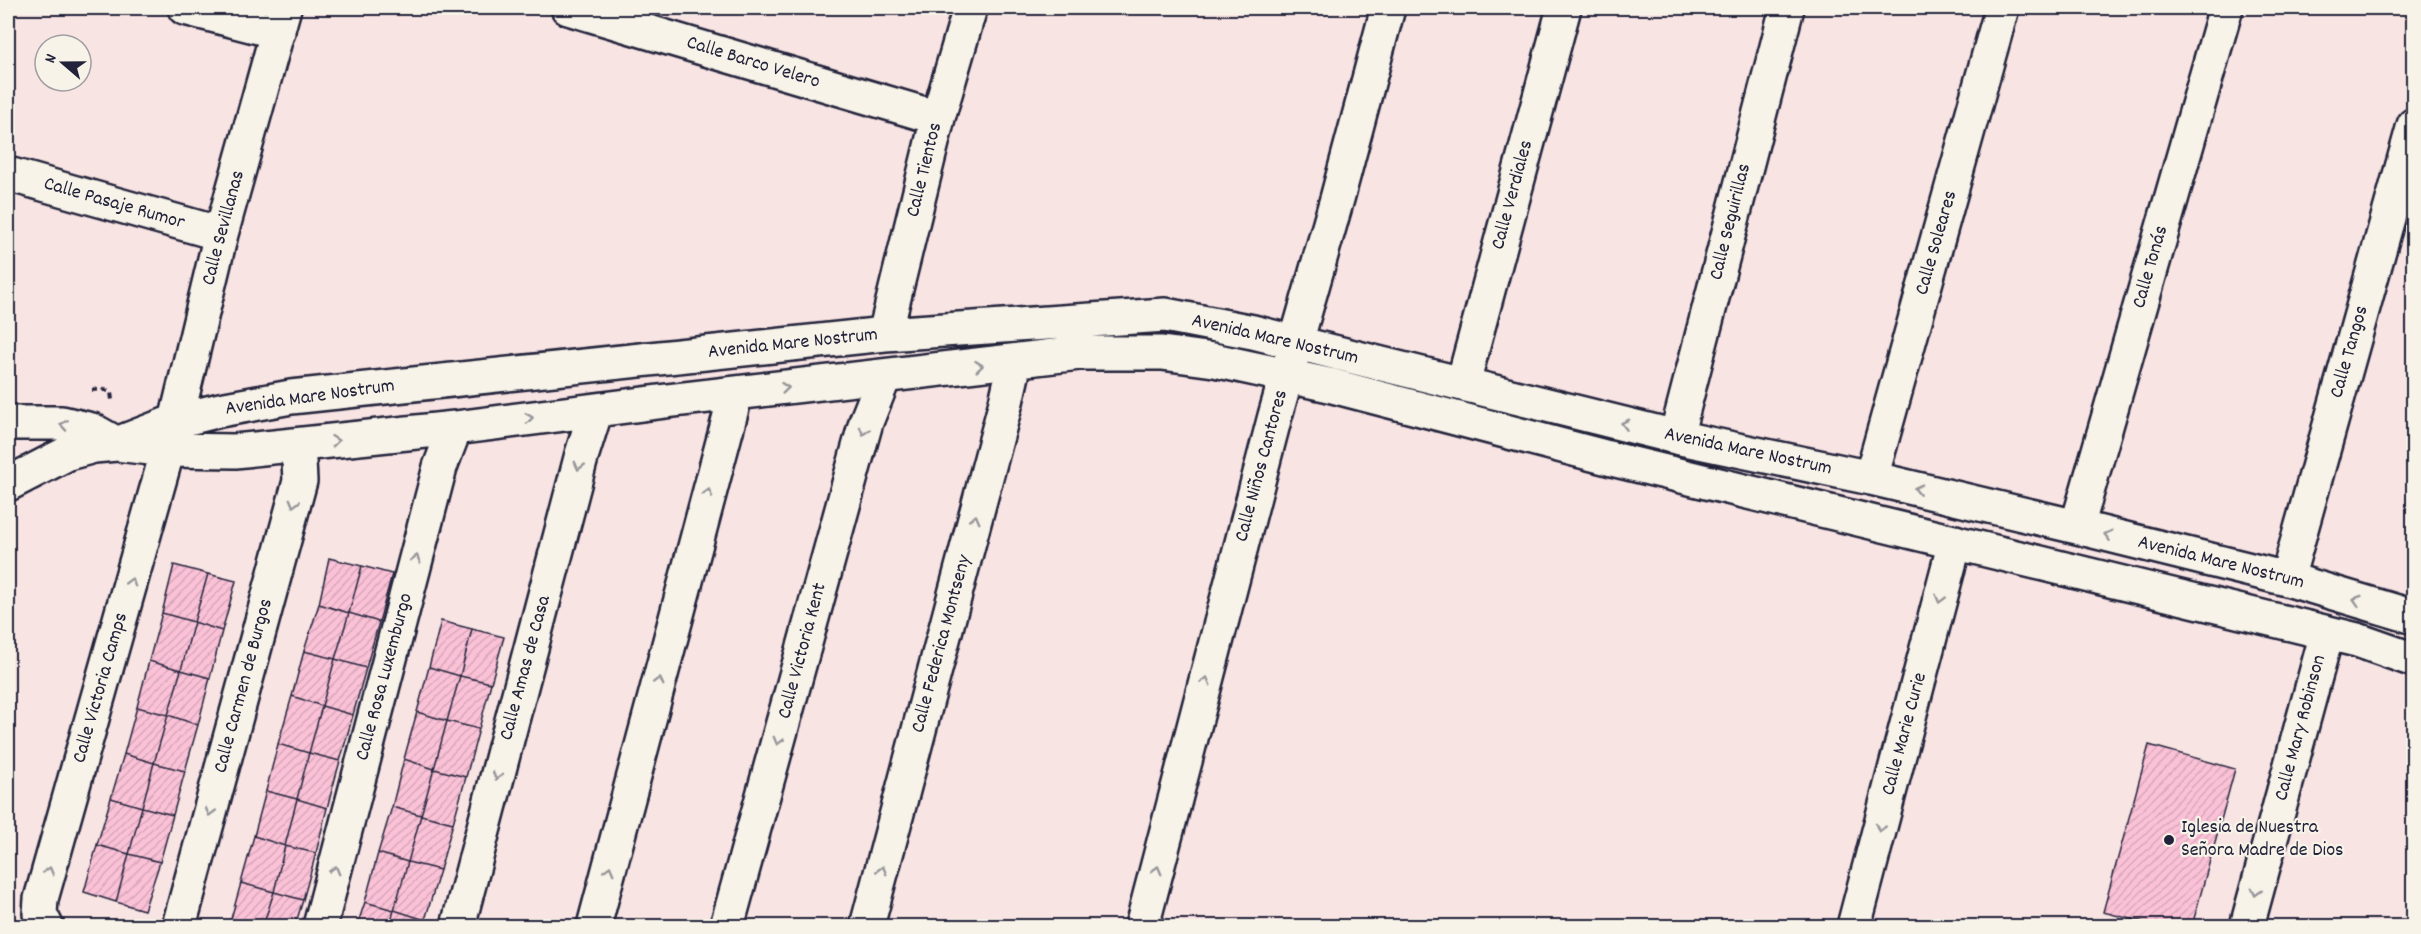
<svg xmlns="http://www.w3.org/2000/svg" width="2421" height="934" viewBox="0 0 2421 934" font-family="Dekko,sans-serif">
	<style>
		.building { fill: url(#building-hatch); stroke: #22223b; stroke-width: 1.5 }
		.lines { fill: none; stroke-linecap: round; stroke-linejoin: round }
		.minor-casing { stroke: #22223b; stroke-width: 38 }
		.path { stroke: #22223b; stroke-width: 4; stroke-dasharray: 6 4.5; stroke-linecap: butt }
		.minor { stroke: #f7f3e8; stroke-width: 33 }
		.oneway { stroke: #97959a }
		.poi-dot { fill: #22223b; stroke: #f7f3e8; stroke-width: 2 }
		.labels { text-anchor: middle; dominant-baseline: central; stroke-width: 4.5; stroke-linejoin: round; paint-order: stroke }
		.street-label { font-size: 20px; fill: #22223b; stroke: #f7f3e8 }
		.poi-label { font-size: 20px; fill: #22223b; stroke: #f7f3e8; text-anchor: start }
	</style>
	<defs>
		<pattern id="building-hatch" width="6" height="6" patternUnits="userSpaceOnUse" patternTransform="scale(1.5)"><rect width="6" height="6" fill="#fbc2d7"/><path d="M-1 1l2-2M0 6l6-6M5 7l2-2" fill="none" stroke="#d7a6b9"/></pattern>
	</defs>
	<rect width="100%" height="100%" fill="#f8e4e3"/>
	<filter id="ink" filterUnits="userSpaceOnUse"><feTurbulence type="fractalNoise" baseFrequency=".0167" numOctaves="2"/><feDisplacementMap in="SourceGraphic" scale="12" xChannelSelector="R" yChannelSelector="G"/><feConvolveMatrix kernelMatrix="1 2 1 2 8 2 1 2 1" color-interpolation-filters="sRGB"/></filter>
	<g filter="url(#ink)">
		<!-- building -->
		<path class="building" d="M329 558 362 566 349 613 319 604Z
			M174 565 208 574 194 622 162 613Z
			M362 566 392 574 379 622 349 613Z
			M208 574 236 581 222 631 194 622Z
			M319 604 349 613 335 659 304 651Z
			M162 613 194 622 181 670 149 661Z
			M349 613 379 622 366 668 335 659Z
			M441 621 472 629 460 676 429 667Z
			M194 622 222 631 210 678 181 670Z
			M472 629 504 637 491 683 460 676Z
			M304 651 335 659 322 706 292 696Z
			M335 659 366 668 353 715 322 706Z
			M149 661 181 670 168 715 137 707Z
			M429 667 460 676 447 721 417 712Z
			M181 670 210 678 198 725 168 715Z
			M460 676 491 683 479 729 447 721Z
			M292 696 322 706 309 753 278 744Z
			M322 706 353 715 340 761 309 753Z
			M137 707 168 715 154 763 124 754Z
			M417 712 447 721 434 769 404 759Z
			M168 715 198 725 185 771 154 763Z
			M447 721 479 729 466 777 434 769Z
			M278 744 309 753 297 799 266 791Z
			M2149 745 2235 769 2192 926H2159L2103 912Z
			M309 753 340 761 327 808 297 799Z
			M124 754 154 763 142 807 111 798Z
			M404 759 434 769 421 815 392 807Z
			M154 763 185 771 173 815 142 807Z
			M434 769 466 777 453 823 421 815Z
			M266 791 297 799 285 846 254 836Z
			M111 798 142 807 129 854 97 845Z
			M297 799 327 808 316 853 285 846Z
			M142 807 173 815 160 862 129 854Z
			M392 807 421 815 408 862 378 853Z
			M421 815 453 823 440 870 408 862Z
			M254 836 285 846 274 892 241 883Z
			M97 845 129 854 116 902 84 892Z
			M285 846 316 853 303 900 274 892Z
			M378 853 408 862 394 910 365 902Z
			M129 854 160 862 144 910 116 902Z
			M408 862 440 870 425 920 394 910Z
			M241 883 274 892 263 926H229Z
			M274 892 303 900 295 926H263Z
			M365 902 394 910 390 926H357Z
			M394 910 425 920 424 926H390Z"/>
		<g class="lines">
			<defs>
				<path id="minor" d="M185 8 278 32
					M568 8 938 118
					M8 174 221 234
					M885 334 938 118 970 8
					M1463 383 1564 8
					M8 423H62L92 430 117 444
					M1676 437 1787 8
					M122 442 176 421 220 410 291 397 885 334 1165 315 1253 332 1676 437 1871 478 2077 527 2287 579 2414 617
					M1871 478 2002 8
					M8 484 68 453 94 446 117 444 167 450 235 451 455 428 666 401 1080 353H1162L1214 360 1329 385 1616 460 2357 640 2414 660
					M2077 527 2226 8
					M2287 579 2414 125
					M46 926 40 914 41 899 176 421 221 234 284 8
					M179 926 300 481 299 461 292 446
					M320 926 440 467 455 428
					M458 926 582 454 596 410
					M594 926 736 393
					M727 926 866 422 884 377
					M867 926 1006 402 1015 362
					M1142 926 1275 416 1337 199 1388 8
					M1854 926 1955 542
					M2247 926 2327 633"/>
			</defs>
			<!-- minor casing -->
			<use href="#minor" class="minor-casing"/>
			<!-- path -->
			<path class="path" d="M92 390 102 389 111 392 112 400"/>
			<!-- minor -->
			<use href="#minor" class="minor"/>
		</g>
		<!-- one-way arrows -->
		<defs><path id="oneway-chevron" d="M-2-3.5L2.5 0L-2 3.5" fill="none" stroke-width="1.6" stroke-linecap="round" stroke-linejoin="round" transform="scale(1.5)"/></defs>
		<g class="oneway">
			<use href="#oneway-chevron" transform="translate(979 366) rotate(-6)"/>
			<use href="#oneway-chevron" transform="translate(785 388) rotate(-6)"/>
			<use href="#oneway-chevron" transform="translate(529 418) rotate(-7)"/>
			<use href="#oneway-chevron" transform="translate(1625 424) rotate(-166)"/>
			<use href="#oneway-chevron" transform="translate(64 425) rotate(-171)"/>
			<use href="#oneway-chevron" transform="translate(864 431) rotate(106)"/>
			<use href="#oneway-chevron" transform="translate(335 441) rotate(-6)"/>
			<use href="#oneway-chevron" transform="translate(579 466) rotate(105)"/>
			<use href="#oneway-chevron" transform="translate(1918 489) rotate(-167)"/>
			<use href="#oneway-chevron" transform="translate(708 493) rotate(-75)"/>
			<use href="#oneway-chevron" transform="translate(294 503) rotate(105)"/>
			<use href="#oneway-chevron" transform="translate(975 519) rotate(-75)"/>
			<use href="#oneway-chevron" transform="translate(2108 535) rotate(-166)"/>
			<use href="#oneway-chevron" transform="translate(416 559) rotate(-75)"/>
			<use href="#oneway-chevron" transform="translate(131 582) rotate(-74)"/>
			<use href="#oneway-chevron" transform="translate(1940 599) rotate(105)"/>
			<use href="#oneway-chevron" transform="translate(2357 600) rotate(-163)"/>
			<use href="#oneway-chevron" transform="translate(659 681) rotate(-75)"/>
			<use href="#oneway-chevron" transform="translate(1206 681) rotate(-75)"/>
			<use href="#oneway-chevron" transform="translate(778 741) rotate(105)"/>
			<use href="#oneway-chevron" transform="translate(497 776) rotate(105)"/>
			<use href="#oneway-chevron" transform="translate(210 812) rotate(105)"/>
			<use href="#oneway-chevron" transform="translate(1880 828) rotate(105)"/>
			<use href="#oneway-chevron" transform="translate(335 870) rotate(-75)"/>
			<use href="#oneway-chevron" transform="translate(609 870) rotate(-75)"/>
			<use href="#oneway-chevron" transform="translate(882 870) rotate(-75)"/>
			<use href="#oneway-chevron" transform="translate(1157 870) rotate(-75)"/>
			<use href="#oneway-chevron" transform="translate(49 871) rotate(-74)"/>
			<use href="#oneway-chevron" transform="translate(2256 892) rotate(105)"/>
		</g>
	</g>
	<!-- markers -->
	<circle class="poi-dot" cx="2169" cy="840" r="6"/>
	<g class="labels">
		<!-- street labels -->
		<g class="street-label">
			<text transform="translate(753 63) rotate(17)">Calle Barco Velero</text>
			<text transform="translate(925 170) rotate(-76)">Calle Tientos</text>
			<text transform="translate(1513 195) rotate(-75)">Calle Verdiales</text>
			<text transform="translate(114 204) rotate(16)">Calle Pasaje Rumor</text>
			<text transform="translate(1731 222) rotate(-76)">Calle Seguirillas</text>
			<text transform="translate(224 228) rotate(-75)">Calle Sevillanas</text>
			<text transform="translate(1937 243) rotate(-74)">Calle Soleares</text>
			<text transform="translate(2151 267) rotate(-74)">Calle Tonás</text>
			<text transform="translate(1275 340) rotate(13)">Avenida Mare Nostrum</text>
			<text transform="translate(793 344) rotate(-6)">Avenida Mare Nostrum</text>
			<text transform="translate(2350 352) rotate(-74)">Calle Tangos</text>
			<text transform="translate(310 398) rotate(-8)">Avenida Mare Nostrum</text>
			<text transform="translate(1748 452) rotate(12)">Avenida Mare Nostrum</text>
			<text transform="translate(1262 466) rotate(-75)">Calle Niños Cantores</text>
			<text transform="translate(2221 563) rotate(14)">Avenida Mare Nostrum</text>
			<text transform="translate(942 644) rotate(-75)">Calle Federica Montseny</text>
			<text transform="translate(803 651) rotate(-75)">Calle Victoria Kent</text>
			<text transform="translate(526 668) rotate(-75)">Calle Amas de Casa</text>
			<text transform="translate(385 677) rotate(-75)">Calle Rosa Luxemburgo</text>
			<text transform="translate(244 686) rotate(-75)">Calle Carmen de Burgos</text>
			<text transform="translate(101 688) rotate(-74)">Calle Victoria Camps</text>
			<text transform="translate(2301 728) rotate(-75)">Calle Mary Robinson</text>
			<text transform="translate(1905 734) rotate(-75)">Calle Marie Curie</text>
		</g>
		<!-- poi labels -->
		<g class="poi-label">
			<text x="2181" y="828">Iglesia de Nuestra<tspan x="2181" dy="23">Señora Madre de Dios</tspan></text>
		</g>
	</g>
	<!-- margin -->
	<rect width="2421" height="934" fill="none" stroke="#f7f3e8" stroke-width="30"/>
	<rect x="15" y="15" width="2391" height="904" fill="none" stroke="#22223b" stroke-width="2" filter="url(#ink)"/>
	<!-- north arrow -->
	<g transform="translate(63 63) rotate(290)"><circle r="28" fill="#f7f3e8" stroke="#a29fa3" stroke-width="1.5"/>
	<path d="M0-4.5L10 22L0 15L-10 22Z" fill="#22223b"/>
	<text y="-9" font-size="16" font-weight="bold" text-anchor="middle" fill="#22223b">N</text>
	</g>
</svg>
